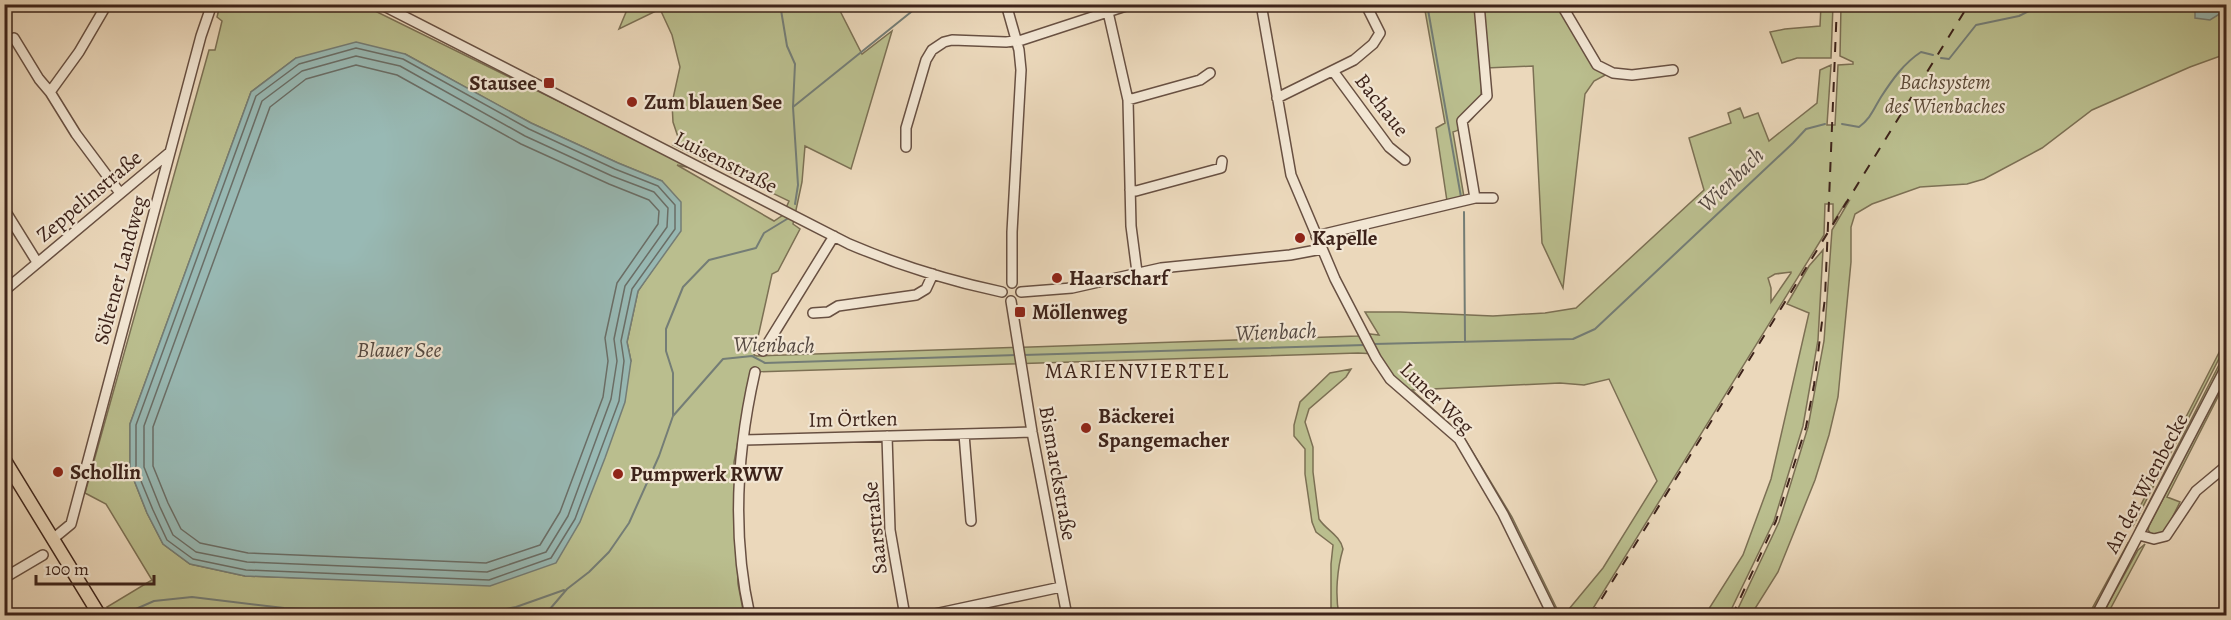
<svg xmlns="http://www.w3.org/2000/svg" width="2231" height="620" viewBox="0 0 2231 620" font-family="Alegreya,serif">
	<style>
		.green { fill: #babe8e; stroke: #7c7054; stroke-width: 1.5; fill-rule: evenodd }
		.water { fill: #98b9b4; stroke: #747d76; stroke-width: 1.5 }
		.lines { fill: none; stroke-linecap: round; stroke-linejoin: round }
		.shore { stroke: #6a6e67; stroke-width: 1.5 }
		.stream { stroke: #747d76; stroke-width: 2 }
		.minor-casing { stroke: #685042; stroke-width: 12 }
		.major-casing { stroke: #3d231a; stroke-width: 15 }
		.minor { stroke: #f2e6d3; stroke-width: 9 }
		.major { stroke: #ebd8bb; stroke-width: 12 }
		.rail { stroke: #3d231a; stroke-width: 2; stroke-dasharray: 10 10; stroke-linecap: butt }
		.poi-dot { fill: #8f2418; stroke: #f2e6d3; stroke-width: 2 }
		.labels { text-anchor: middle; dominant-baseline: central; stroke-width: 4.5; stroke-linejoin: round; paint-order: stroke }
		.park-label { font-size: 21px; font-style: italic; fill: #5c4a37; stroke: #f2e6d3 }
		.poi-label { font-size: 21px; font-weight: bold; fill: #3d231a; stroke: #f2e6d3; text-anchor: start }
		.street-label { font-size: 21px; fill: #3d231a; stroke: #f2e6d3 }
		.water-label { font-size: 22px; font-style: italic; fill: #544840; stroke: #f2e6d3 }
		.neighbourhood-label { font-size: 22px; letter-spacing: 1.5px; fill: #3d231a; stroke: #f2e6d3 }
	</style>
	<rect width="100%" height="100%" fill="#ebd8bb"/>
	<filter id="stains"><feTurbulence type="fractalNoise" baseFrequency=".00333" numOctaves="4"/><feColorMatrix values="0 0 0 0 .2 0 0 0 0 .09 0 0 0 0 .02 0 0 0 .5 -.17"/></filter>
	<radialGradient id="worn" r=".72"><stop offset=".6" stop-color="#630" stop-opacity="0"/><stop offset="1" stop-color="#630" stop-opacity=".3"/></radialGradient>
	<!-- green -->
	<path class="green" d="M220 5H363L668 155 691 168 677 165 774 221 783 215 789 201 673 145 676 143 678 137 673 122 672 103 680 67 672 35 660 9 619 29 629 5H837L862 54 892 31 851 169 805 146 802 182 793 224 800 229 778 271 772 274 754 355 757 356 1358 336 1362 333 1379 335 1365 312H1400L1493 316 1545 313 1576 308 1704 190 1689 138 1731 123 1728 113 1740 108 1744 118 1758 113 1769 141 1817 103 1820 70 1831 65 1827 125H1835L1838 65 1853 64V62L1840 56 1841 5H2226V54L2190 67 2092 110 2042 148 1984 179 1967 184 1920 187 1872 204 1855 214 1851 227V262L1838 397 1829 435 1815 480 1778 572 1751 615H1735L1779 522 1808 427 1824 341 1832 230 1849 201 1846 202 1833 223V204H1825L1824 235 1589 615H1570L1569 609 1603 568 1657 481 1609 379 1584 385 1560 383 1412 390 1463 436 1512 517 1559 613 1564 615H1558L1517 533 1463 439 1389 373 1377 354 1358 353 751 372 734 462 738 584 744 615H112L107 607 152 580 106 504 85 493 209 50H215L222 21 217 17ZM405 54 531 123 618 163 662 181 655 266 638 291 627 342 631 361 361 580 245 576 190 564 163 544 147 513 130 470V424L251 92 296 58ZM1791 272V273L1771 302V288L1768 278 1775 274Z
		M1424 5H1476C1478 34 1486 79 1479 107 1476 117 1462 130 1453 132L1465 203 1447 201 1436 128 1445 123Z
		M1481 5H1558L1595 67 1609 73 1594 81 1585 94 1563 288 1542 243 1533 66 1486 68Z
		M1821 5H1833L1831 58H1797L1782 63 1770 32 1785 29 1820 26Z
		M1823 250 1818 340 1803 426 1774 521 1729 614 1728 615H1705L1743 555 1771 479 1809 313 1787 304 1809 266Z
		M2226 339V345L2133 526H2130Z
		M2226 351V358L2140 525 2136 528Z
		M1351 369 1346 377 1309 409 1305 422 1313 447V472L1319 519C1326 530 1340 535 1343 549 1337 569 1335 595 1339 615H1331V564L1333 545 1316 532 1312 522 1305 474V449L1294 436V425L1300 402 1330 373Z
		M2226 376V381L2167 497 2180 502 2165 532 2155 535 2151 534 2148 530 2149 526Z
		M2128 543 2129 544 2097 606 2091 615 2088 616Z
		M2145 544 2107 615H2102L2138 550Z"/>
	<!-- water -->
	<path class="water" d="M2195 5H2226V10L2210 20 2195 18Z
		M356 42 405 54 531 123 618 163 662 181 681 202V231L638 291 627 342 631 361 625 402 605 458 580 522 556 563 490 586 245 576 190 564 163 544 147 513 130 470V424L251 92 296 58Z"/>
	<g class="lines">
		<!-- shore -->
		<path class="shore" d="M356 48 403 59 529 129 615 169 658 186 675 205V229L632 289 621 341 624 361 619 401 575 519 551 558 489 580 246 570 193 559 167 540 153 510 136 469V425L256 96 299 64Z
			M356 56 400 66 525 136 612 176 654 192 668 208 667 227 625 286 614 339 617 361 611 399 568 516 546 552 487 572 247 562 196 552 173 535 160 507 144 467V426L262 101 302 71Z
			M356 65 397 75 521 144 609 184 649 200 659 211 658 224 617 283 605 338 608 361 603 397 560 512 540 545 486 563 248 553 200 543 181 529 168 503 153 466V427L270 107 306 79Z"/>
		<!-- stream -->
		<path class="stream" d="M780 4 787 46 795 64 793 107 798 185 795 204
			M1427 4 1461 197
			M1941 58 1949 59 1976 25 2019 16 2043 4
			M793 107 921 4
			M1842 124 1859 127C1871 118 1873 110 1881 97 1892 80 1904 63 1921 52L1933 55
			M1464 212 1465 341
			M1374 344 1573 339 1595 329 1793 143 1806 129 1825 124
			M1023 355 1365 345
			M673 416 723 359 752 356 765 363 1017 355
			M120 616 154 601 192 597 284 608 443 615 485 613 516 607 564 590
			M544 616 567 589 589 572 609 552 629 523 659 456 673 416V373L666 351V329L683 287 709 260 756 248 764 233 787 219"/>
		<defs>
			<path id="minor" d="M107 4 79 52 50 92 76 134 120 193
				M380 4 849 244C898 265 950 281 1002 292
				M1006 4 1019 50 1021 70 1012 232V283
				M1261 4 1291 175 1335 279 1376 358 1390 379 1459 439 1503 514 1553 616
				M1561 4 1597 65 1613 73 1632 75 1673 70
				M1108 12 1128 100 1131 226 1137 272
				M14 38 39 79 50 92
				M1333 71 1389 147 1405 160
				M1277 98 1354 60 1373 44 1380 33 1366 5
				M1128 100 1200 80 1210 73
				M906 147V128L926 60 932 50 944 42 952 40 1006 42 1022 40 1132 4
				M1130 190 1136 191 1221 168 1222 161
				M1475 198 1462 121 1487 96 1479 4
				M4 209 37 262
				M1316 236 1475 198H1493
				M4 291 170 152
				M1021 292 1072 288 1161 268 1290 255 1322 249
				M1011 301 1032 432 1067 616
				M813 313 828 312 838 306 916 295 926 289 933 274
				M763 351 834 236
				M964 434 971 521
				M887 436 890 530 905 616
				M743 440 1032 432
				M2139 535 2154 539 2166 536 2196 491 2226 466
				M54 538 71 524 201 36 212 4
				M4 578 43 555
				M750 616C732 536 737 451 755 372
				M925 616 1061 587
				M2096 616 2226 367"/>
			<path id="major" d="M4 459 100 616"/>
		</defs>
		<!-- minor casing -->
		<use href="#minor" class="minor-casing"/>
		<!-- major casing -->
		<use href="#major" class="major-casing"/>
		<!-- minor -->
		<use href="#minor" class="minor"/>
		<!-- major -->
		<use href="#major" class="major"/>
		<!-- rail -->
		<path class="rail" d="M1591 616 1969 4
			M1732 616 1776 521 1806 427 1814 385 1825 298 1837 4"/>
	</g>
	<!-- markers -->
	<g class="poi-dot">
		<rect x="543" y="77" width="12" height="12" rx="3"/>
		<circle cx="632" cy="102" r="6"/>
		<circle cx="1300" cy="238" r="6"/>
		<circle cx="1057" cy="278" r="6"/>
		<rect x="1014" y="306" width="12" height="12" rx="3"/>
		<circle cx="1086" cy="428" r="6"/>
		<circle cx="58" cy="472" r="6"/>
		<circle cx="618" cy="474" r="6"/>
	</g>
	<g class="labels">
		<!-- park labels -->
		<g class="park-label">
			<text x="1945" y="82">Bachsystem<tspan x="1945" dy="24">des Wienbaches</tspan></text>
		</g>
		<!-- poi labels -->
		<g class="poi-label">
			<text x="537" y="83" text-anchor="end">Stausee</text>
			<text x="644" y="102">Zum blauen See</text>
			<text x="1312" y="238">Kapelle</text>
			<text x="1069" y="278">Haarscharf</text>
			<text x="1032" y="312">Möllenweg</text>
			<text x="1098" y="416">Bäckerei<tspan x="1098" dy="24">Spangemacher</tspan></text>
			<text x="70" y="472">Schollin</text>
			<text x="630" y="474">Pumpwerk RWW</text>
		</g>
		<!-- street labels -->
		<g class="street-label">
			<text transform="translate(1382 105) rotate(52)">Bachaue</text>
			<text transform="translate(726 162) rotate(27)">Luisenstraße</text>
			<text transform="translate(89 196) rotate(-40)">Zeppelinstraße</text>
			<text transform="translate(120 270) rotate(-75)">Söltener Landweg</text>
			<text transform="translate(1437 398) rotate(44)">Luner Weg</text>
			<text transform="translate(853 419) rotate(-1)">Im Örtken</text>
			<text transform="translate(1058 473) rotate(80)">Bismarckstraße</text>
			<text transform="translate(2146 483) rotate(-62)">An der Wienbecke</text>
			<text transform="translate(875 528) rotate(-96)">Saarstraße</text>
		</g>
		<!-- water labels -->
		<g class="water-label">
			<text transform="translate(1731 180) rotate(-44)">Wienbach</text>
			<text transform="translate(1276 332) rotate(-2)">Wienbach</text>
			<text transform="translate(774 345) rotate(1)">Wienbach</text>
			<text x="399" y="350">Blauer See</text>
		</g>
		<!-- neighbourhood labels -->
		<g class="neighbourhood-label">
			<text x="1137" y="371">MARIENVIERTEL</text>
		</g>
	</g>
	<!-- margin -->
	<rect width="2231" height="620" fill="none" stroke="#ebd8bb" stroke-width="24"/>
	<rect x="6" y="6" width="2219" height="608" fill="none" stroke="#3d231a" stroke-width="3"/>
	<rect x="12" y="12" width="2207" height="596" fill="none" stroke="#3d231a" stroke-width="1.5"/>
	<!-- scale -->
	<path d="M36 575v9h118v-9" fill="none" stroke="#3d231a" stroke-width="3"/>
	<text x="45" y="575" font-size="18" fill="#3d231a" stroke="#f2e6d3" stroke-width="4.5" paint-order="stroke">100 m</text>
	<rect width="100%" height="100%" filter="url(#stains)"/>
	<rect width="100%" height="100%" fill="url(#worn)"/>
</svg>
